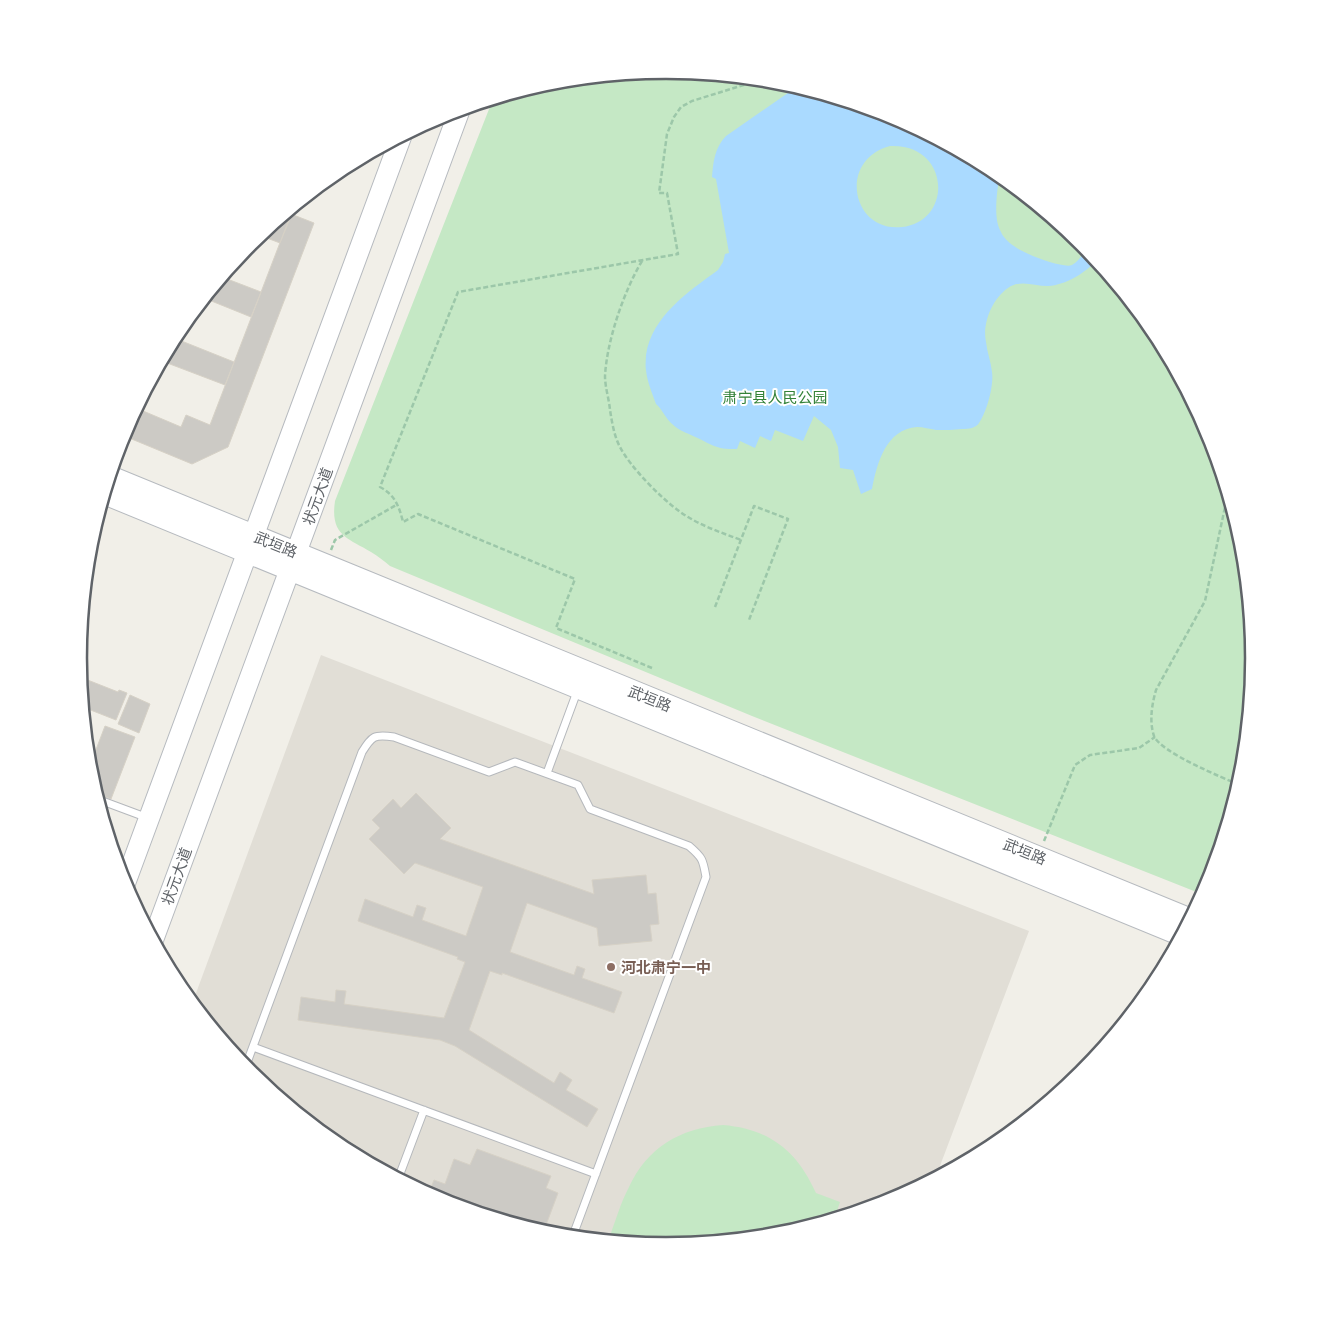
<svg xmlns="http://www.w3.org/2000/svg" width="1333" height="1317" viewBox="0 0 1333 1317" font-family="'Noto Sans','Noto Sans SC',sans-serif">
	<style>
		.education { fill: #e1ded6 }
		.green { fill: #c5e8c5 }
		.water { fill: #aadaff; fill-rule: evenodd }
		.building { fill: #cccac5; stroke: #d6d1c6 }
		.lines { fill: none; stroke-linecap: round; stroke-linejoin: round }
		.service-casing { stroke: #b5b8bc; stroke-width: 9 }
		.secondary-casing { stroke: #b6babf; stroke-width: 22 }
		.path { stroke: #9cc7a9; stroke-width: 2.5; stroke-dasharray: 5 2.5; stroke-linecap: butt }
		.service { stroke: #fff; stroke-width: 7 }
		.secondary { stroke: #fff; stroke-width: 20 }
		.education-dot { fill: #8d6e63; stroke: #fff; stroke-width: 2 }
		.labels { text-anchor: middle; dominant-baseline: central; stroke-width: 4; stroke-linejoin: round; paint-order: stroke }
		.park-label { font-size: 15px; fill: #348238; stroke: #fff }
		.street-label { font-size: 15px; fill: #5f6368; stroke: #fff }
		.education-label { font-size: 15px; font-weight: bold; fill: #785e54; stroke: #fff; text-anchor: start }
		.rim { fill: none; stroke: #5f6368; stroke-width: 2.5 }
	</style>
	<rect width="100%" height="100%" fill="#f1efe8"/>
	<!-- education -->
	<path class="education" d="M321 655 1029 931 935 1179 891 1202 781 1236 666 1247 551 1236 441 1202 339 1148 250 1074 192 1004Z"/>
	<!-- green -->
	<path class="green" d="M667 70 782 81 892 115 994 169 1083 243 1156 332 1210 434 1244 544 1255 659 1244 774 1210 884 1204 895 752 716 390 566C384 561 378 556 371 552 347 538 330 535 335 501L493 99 552 81Z
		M723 1125C770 1129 797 1151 816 1193L840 1202 834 1220 781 1236 666 1247 608 1241C615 1223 620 1204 629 1187 647 1148 680 1128 723 1125Z"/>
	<!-- water -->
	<path class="water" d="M798 86 892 115 994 169 998 173 999 178C997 193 993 219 1001 232 1003 237 1009 243 1014 246 1022 253 1063 269 1072 265 1079 261 1083 254 1087 248L1097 260C1085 273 1066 285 1048 286 1033 286 1021 279 1008 288 992 299 982 324 986 342 987 352 991 362 992 372 994 385 987 412 979 423 976 428 969 429 962 429 954 430 945 430 936 430 930 429 923 427 917 427 886 429 877 463 872 489L861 494 853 470 840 468 838 447 831 430 814 416 803 441 775 430 771 441 760 436 755 448 740 441 737 449C714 450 710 443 691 435 684 432 677 429 671 423 665 417 662 409 656 404 652 393 647 381 646 370 645 365 646 360 646 355 652 316 688 292 718 270L723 262 725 254 729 253 716 179 712 177C713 162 715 147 726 136ZM890 146C950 143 954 221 902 227 852 233 837 160 890 146Z"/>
	<!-- building -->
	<path class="building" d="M291 214 314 223 228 447 192 464 122 435 136 408 181 427 186 415 210 425Z
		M281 217 289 221 280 243 259 235Z
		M222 277 261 292 251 317 204 298Z
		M174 338 234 362 225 385 162 361Z
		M80 677 118 692 119 690 127 693 116 720 83 707Z
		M130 695 150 704 139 733 118 724Z
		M105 726 135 737 111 799 95 793 89 768Z
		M416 793 451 828 440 839 594 894 592 880 646 875 648 894 656 893 659 924 650 925 652 941 599 946 597 928 527 903 510 952 574 975 577 966 585 969 582 978 622 992 614 1013 502 973V975L490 971 469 1030 554 1083 560 1072 572 1080 566 1090 598 1109 587 1127 455 1046 440 1040 298 1020 301 997 335 1002 336 990 346 991 344 1004 444 1018 465 962 457 959 458 957 358 921 365 899 413 917 417 905 426 908 422 920 466 936 483 887 415 863 404 874 369 839 380 828 372 820 393 799 401 808Z
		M477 1149 551 1176 546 1188 558 1193 543 1233 441 1202 428 1195 434 1180 445 1184 454 1159 470 1165Z"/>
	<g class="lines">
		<defs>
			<path id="service" d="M547 773 578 689
				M97 799 148 818
				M253 1047 596 1174
				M245 1068 362 752C372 736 374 734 394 737L489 772 515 762 578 785 590 809 689 846C703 858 703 860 706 877L572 1238
				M398 1179 424 1110"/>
			<path id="secondary" d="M110 476 1191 919
				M104 494 1182 936
				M124 886 401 137
				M153 940 460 109"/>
		</defs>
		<!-- service casing -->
		<use href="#service" class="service-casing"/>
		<!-- secondary casing -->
		<use href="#secondary" class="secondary-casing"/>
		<!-- path -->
		<path class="path" d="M642 261C624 291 607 340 605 376 605 387 609 399 610 410 612 422 614 436 620 447 631 468 660 497 679 511 698 525 720 532 741 540
			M1228 493 1205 601 1156 690C1152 704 1149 721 1154 736 1160 752 1223 778 1240 785
			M331 550 335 540 398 504
			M715 607 754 506 788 519 749 620
			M652 668 556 628 575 579 418 514 403 522C399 506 395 495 380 487L458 292 678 254 667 193H659L667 134 674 117 681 107 692 101 763 79
			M1044 841 1075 765 1090 755 1139 748 1155 737"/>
		<!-- service -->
		<use href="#service" class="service"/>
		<!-- secondary -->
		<use href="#secondary" class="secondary"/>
	</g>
	<!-- markers -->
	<circle class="education-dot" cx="611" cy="967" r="5"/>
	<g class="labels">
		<!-- park labels -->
		<g class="park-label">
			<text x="775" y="397">肃宁县人民公园</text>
		</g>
		<!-- street labels -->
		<g class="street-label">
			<text transform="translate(317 496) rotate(-70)">状元大道</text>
			<text transform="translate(276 544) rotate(22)">武垣路</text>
			<text transform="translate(650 698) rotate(22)">武垣路</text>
			<text transform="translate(1025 851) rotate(22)">武垣路</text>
			<text transform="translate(176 876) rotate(-70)">状元大道</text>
		</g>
		<!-- education labels -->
		<g class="education-label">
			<text x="621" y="967">河北肃宁一中</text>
		</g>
	</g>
	<!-- crop -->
	<path d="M0 0H1333V1317H0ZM87 658a579 579 0 1 1 1158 0a579 579 0 1 1-1158 0Z" fill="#fff" fill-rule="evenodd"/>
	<path class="rim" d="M87 658a579 579 0 1 1 1158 0a579 579 0 1 1-1158 0Z"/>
</svg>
